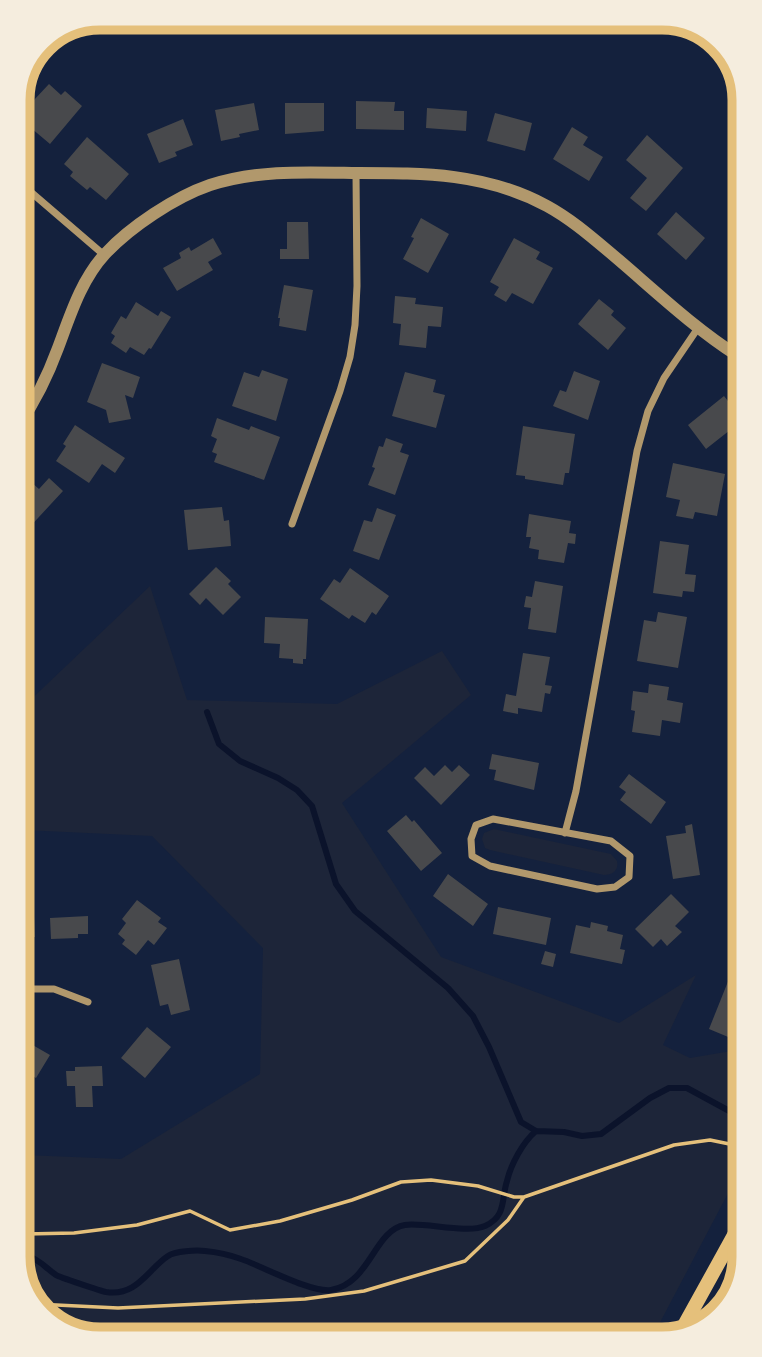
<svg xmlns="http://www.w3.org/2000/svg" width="762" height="1357" viewBox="0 0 762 1357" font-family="'Nunito Sans',sans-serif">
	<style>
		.green { fill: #1d2539 }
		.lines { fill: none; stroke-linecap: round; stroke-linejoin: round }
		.stream { stroke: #0b132b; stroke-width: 6 }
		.building { fill: #48494c }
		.path { stroke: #e5c07b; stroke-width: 3.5 }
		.minor { stroke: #b1986c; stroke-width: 7 }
		.tertiary { stroke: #b1986c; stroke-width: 12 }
		.secondary { stroke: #e5c07b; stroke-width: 14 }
		.rim { fill: none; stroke: #e5c07b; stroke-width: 9 }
	</style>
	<rect width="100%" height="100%" fill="#14213d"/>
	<!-- green -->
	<path class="green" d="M150 586 187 700 337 704 442 651 471 695 342 803 441 957 619 1023 696 975 663 1045 690 1058 743 1049 744 1163 655 1332 95 1339 54 1325 26 1293 25 1155 121 1159 260 1074 263 948 152 836 23 830 22 708Z
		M494 829 611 854 617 861C619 870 613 875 604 875L490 850 485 848 482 839 484 833Z"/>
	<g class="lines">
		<!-- stream -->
		<path class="stream" d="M207 712 219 744 240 761 278 778 297 790 312 806 336 884 355 911 448 988 473 1016 489 1047 521 1122 536 1131 564 1132 582 1136 601 1134 650 1098 669 1088H687L744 1119
			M26 1255C42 1261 43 1266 56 1275 59 1277 101 1291 106 1292 137 1297 148 1269 168 1256 175 1251 196 1250 205 1251 216 1252 230 1255 241 1259 262 1266 311 1293 331 1290 370 1284 374 1230 405 1225 424 1222 467 1234 485 1226 507 1216 501 1199 507 1181 511 1164 523 1142 536 1131"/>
	</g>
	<!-- building -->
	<path class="building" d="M49 84 61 95 65 91 82 106 50 144 18 117Z
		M356 101 395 102 394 111H404V130L356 129Z
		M254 103 259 130 239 134 240 137 221 141 215 110Z
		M285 103H324V131L285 134Z
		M427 108 467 111 466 131 426 128Z
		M495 113 532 123 525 151 487 141Z
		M183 119 193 145 175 152 177 156 159 163 147 134Z
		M572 127 588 137 583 145 603 157 589 181 553 159Z
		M647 135 683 168 646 211 630 198 647 178 626 160Z
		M87 137 129 174 106 200 90 187 87 190 70 176 73 172 64 164Z
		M676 212 705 238 686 260 657 234Z
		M421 218 449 234 428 273 403 259 414 238 411 237Z
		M287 222H308L309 259H280V249H287Z
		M213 238 222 254 208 262 213 270 177 291 163 268 181 258 179 253 189 247 191 251Z
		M514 238 540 252 536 259 553 268 533 304 512 293 506 302 494 295 499 287 490 282Z
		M25 252 31 291 19 294V253Z
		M284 285 313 290 306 331 279 326 280 318H278Z
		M395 296 416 298 415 304 443 307 441 327 428 326 426 348 399 345 401 324 393 323Z
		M599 299 614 311 611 315 626 328 608 350 578 324Z
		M136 302 158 316 161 311 171 317 151 349 149 348 144 355 130 347 126 353 111 343 115 336 111 333 121 316 126 319Z
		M102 363 140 377 133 398 125 395 131 419 109 423 106 410 87 402Z
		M262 370 288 379 276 421 232 406 244 372 259 377Z
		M574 371 600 381 588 420 553 406 560 390 566 392Z
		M405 372 436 380 433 392 445 395 436 428 392 416Z
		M724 396 739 415V423L706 449 688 425Z
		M217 418 249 430 251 426 280 437 264 480 214 462 217 454 212 452 217 439 211 436Z
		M75 425 125 458 115 473 102 464 89 483 56 461 66 446 63 444Z
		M523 426 575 434 569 473H565L563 485 525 479V476L516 475Z
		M386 438 403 444 400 452 409 455 395 495 368 485 375 468 372 467 379 446 383 447Z
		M673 463 725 474 717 516 695 512 693 519 676 516 680 500 666 497Z
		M49 478 63 491 26 531 21 526 20 494 31 482 39 489Z
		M222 507 224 521 229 520 231 546 188 550 184 510Z
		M377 508 396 515 379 560 353 551 364 520 372 522Z
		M529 514 571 521 569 533 576 534 575 544 568 543 564 563 538 559 539 550 529 548 531 537H526Z
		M660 541 689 545 685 574 696 575 694 592 683 591 682 597 653 593Z
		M216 567 231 581 228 584 241 597 223 615 206 598 200 605 189 594Z
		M350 568 389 596 376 615 372 612 365 623 352 615 349 619 320 599 334 579 340 583Z
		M535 581 563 586 556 633 528 629 531 608 524 607 526 596 532 597Z
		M658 612 687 617 678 668 637 661 644 620 656 622Z
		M265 617 308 619 306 659H303V664L293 663V659L279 658 280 644 264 643Z
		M523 653 550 657 545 685 552 686 550 694 545 693 542 712 518 708V714L503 711 506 694 516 696Z
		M649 684 669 687 667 700 683 703 680 723 662 720 660 736 632 732 635 711 631 710 633 691 648 693Z
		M492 754 539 763 534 790 494 780 496 770 489 769Z
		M445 765 452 772 459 765 470 775 441 805 414 778 425 767 434 776Z
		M629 774 666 802 651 824 620 800 626 792 619 787Z
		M406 815 412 822 414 820 442 853 421 871 387 831Z
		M692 824 700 875 673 879 666 836 686 833 685 826Z
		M448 874 488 904 473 926 433 896Z
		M671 894 689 912 675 926 682 932 667 946 661 939 653 947 635 929Z
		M23 896H33L35 937 23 938Z
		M137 900 161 918 158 922 167 928 154 945 148 940 136 955 122 944 125 940 118 934 126 923 122 919Z
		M498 907 551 918 546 945 493 934Z
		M88 916V934H78V938L51 939 50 918Z
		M591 922 608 926 607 931 623 935 620 949 625 950 622 964 570 953 576 925 590 928Z
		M545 951 556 954 553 967 541 964Z
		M179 959 190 1010 171 1015 168 1004 160 1006 151 965Z
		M729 979 743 985V1015L733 1039 709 1029Z
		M147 1027 171 1047 145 1078 121 1058Z
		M24 1040 50 1055 36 1078 24 1071Z
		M102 1066 103 1086H92L93 1107H76L75 1086H67L66 1071H75V1067Z"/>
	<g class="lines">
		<!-- path -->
		<path class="path" d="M25 1234 74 1233 137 1225 190 1211 230 1230 280 1221 352 1200 401 1182 431 1180 478 1186 514 1197H524L674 1145 710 1140 744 1147
			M36 1304 118 1308 305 1299 364 1291 465 1261 508 1220 524 1197"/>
		<!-- minor -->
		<path class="minor" d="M18 181 104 255
			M292 524 340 391 350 357 355 325 357 286 356 173
			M493 819 611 841 630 856 629 877 615 887 597 889 490 866 472 856 471 839 476 825Z
			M565 833 576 791 637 451 648 411 664 378 698 328
			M24 989H54L88 1002"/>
		<!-- tertiary -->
		<path class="tertiary" d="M20 423C36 400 48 375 58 348 70 316 81 280 105 254 130 227 175 197 210 185 257 170 304 172 352 173 422 173 484 172 547 206 569 218 588 234 607 250 650 286 691 326 738 356"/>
		<!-- secondary -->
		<path class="secondary" d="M681 1331 744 1217"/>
	</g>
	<!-- crop -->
	<path d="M0 0H762V1357H0ZM100 30H662A70 70 0 0 1 732 100V1257A70 70 0 0 1 662 1327H100A70 70 0 0 1 30 1257V100A70 70 0 0 1 100 30Z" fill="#f5edde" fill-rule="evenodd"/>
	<path class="rim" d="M100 30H662A70 70 0 0 1 732 100V1257A70 70 0 0 1 662 1327H100A70 70 0 0 1 30 1257V100A70 70 0 0 1 100 30Z"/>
</svg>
